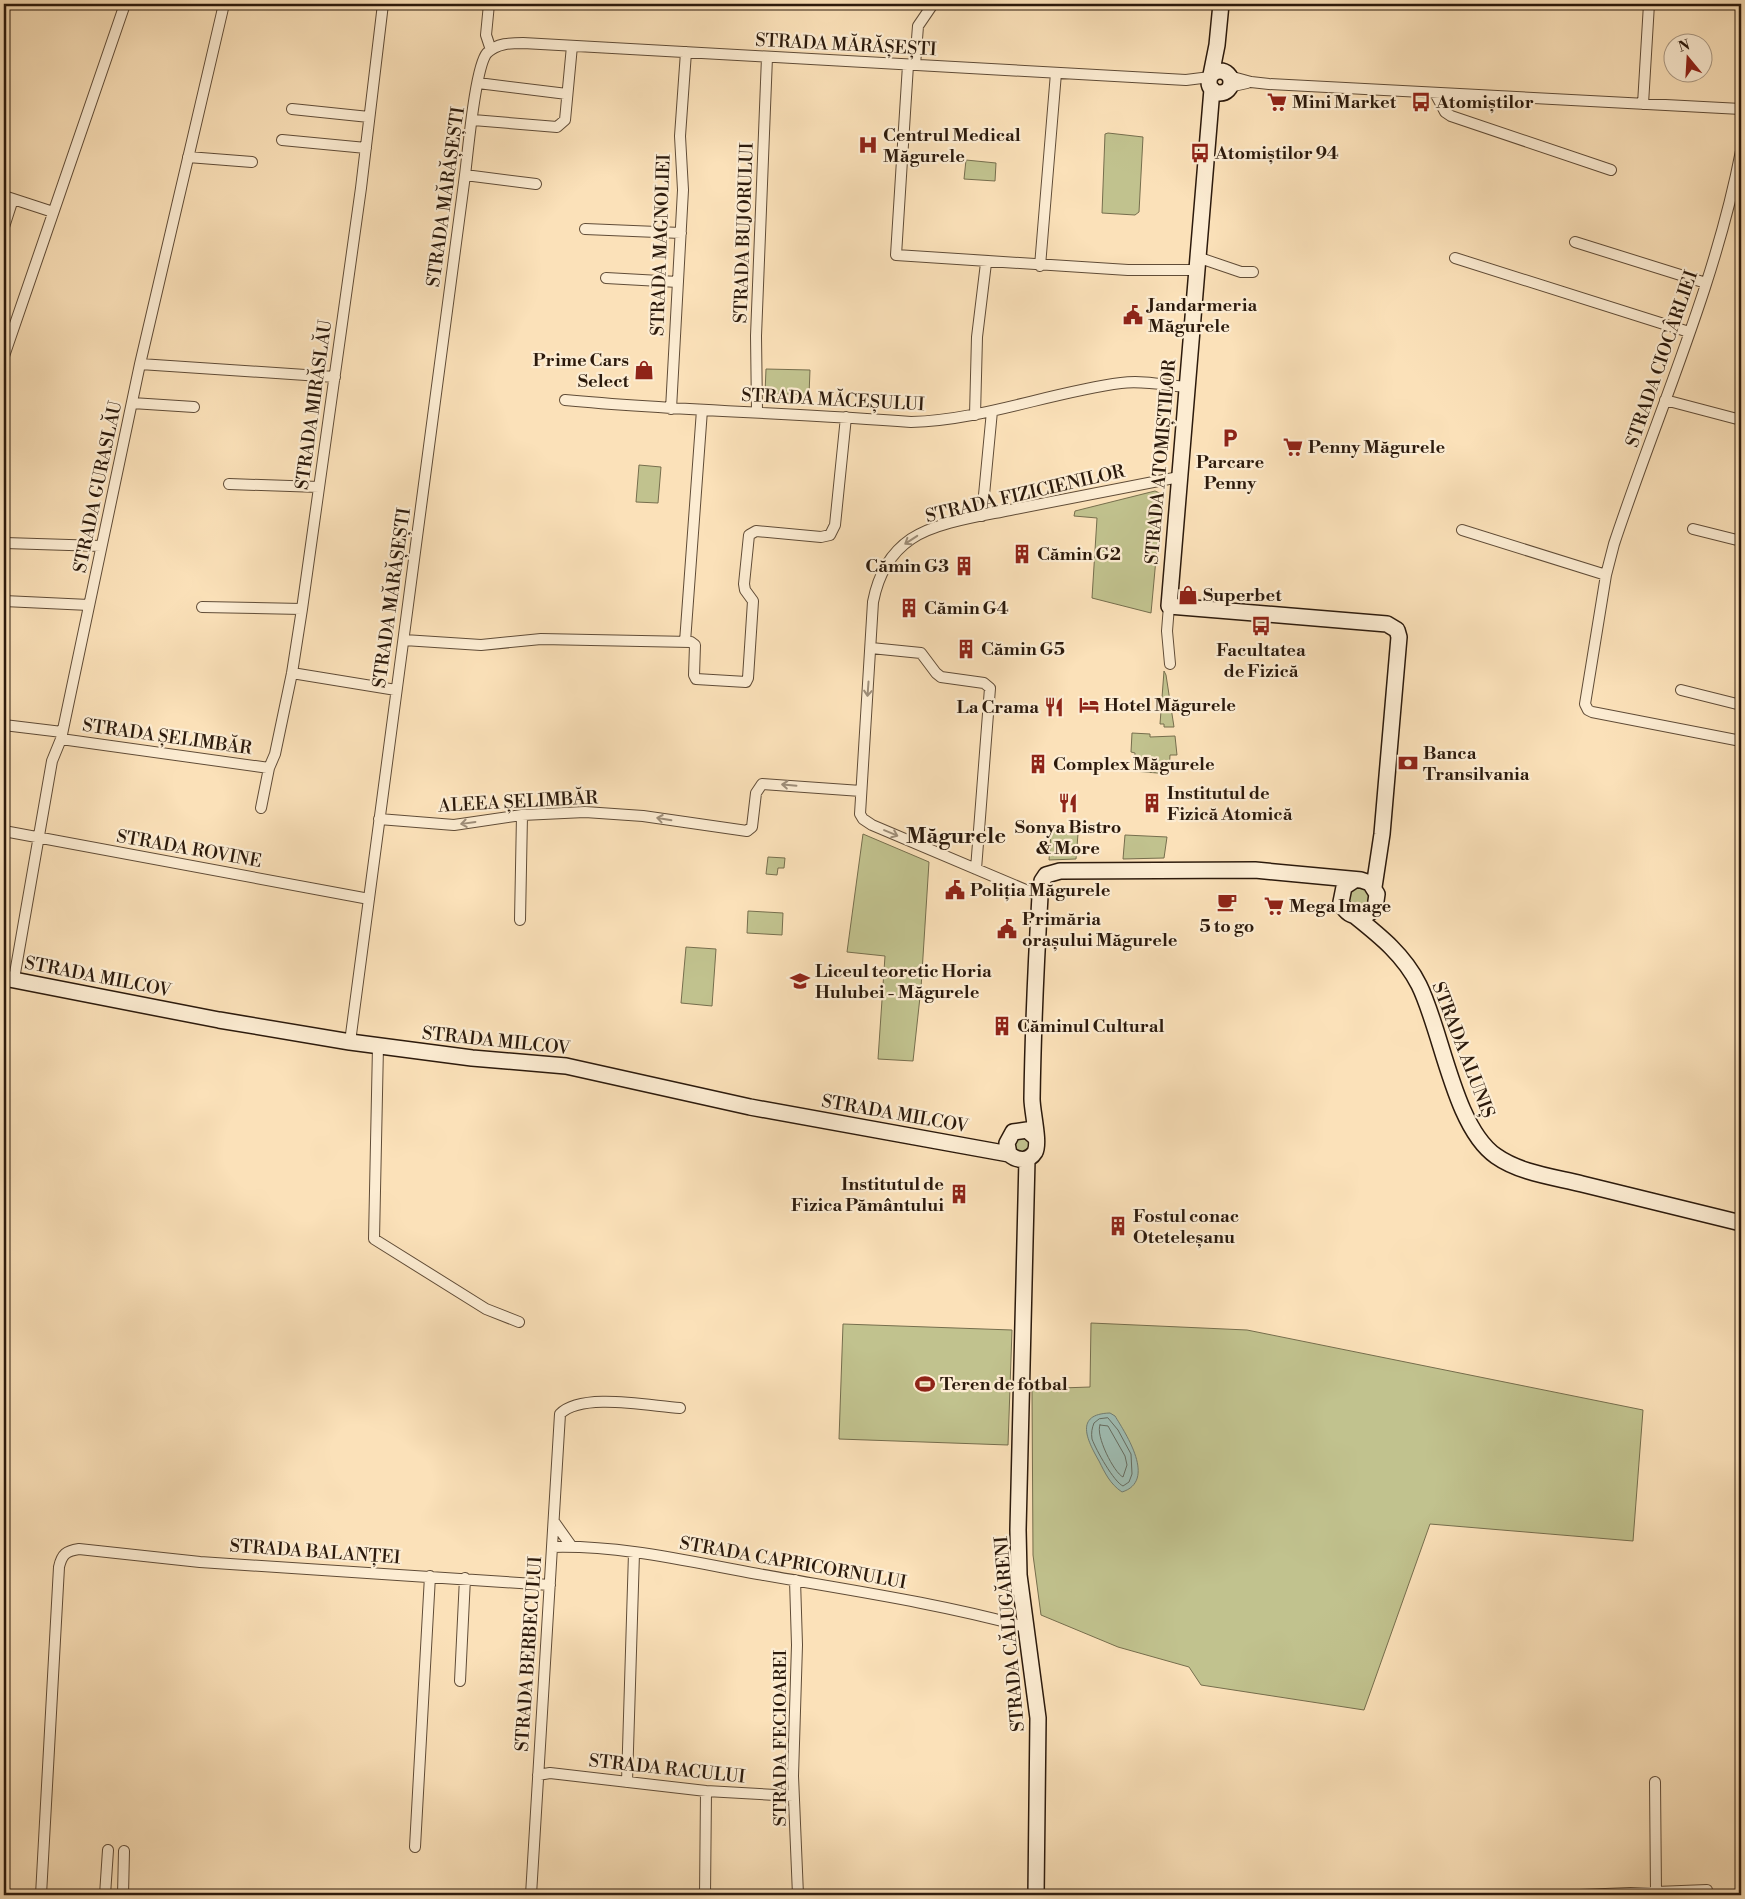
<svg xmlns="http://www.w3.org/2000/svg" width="1745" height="1899" viewBox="0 0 1745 1899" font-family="'Libre Bodoni',serif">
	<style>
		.green { fill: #c1c28e; stroke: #766e4d }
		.water { fill: #9fbdb3; stroke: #717c70 }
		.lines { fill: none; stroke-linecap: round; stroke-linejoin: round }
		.shore { stroke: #666c60; stroke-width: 1 }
		.street-casing { stroke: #604c37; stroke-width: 12 }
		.secondary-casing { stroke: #2c1a0c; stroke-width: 18 }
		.street { stroke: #fcecd2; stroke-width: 10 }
		.secondary { stroke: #fcecd2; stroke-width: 15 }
		.oneway { stroke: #9e8e79 }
		.labels { text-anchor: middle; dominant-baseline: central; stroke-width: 4.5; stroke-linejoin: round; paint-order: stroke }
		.street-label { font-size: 18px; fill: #2c1a0c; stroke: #fcecd2 }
		.poi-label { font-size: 18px; font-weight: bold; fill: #2c1a0c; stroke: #fcecd2; text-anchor: start }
		.district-label { font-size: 22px; font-weight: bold; fill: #2c1a0c; stroke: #fcecd2 }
	</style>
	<rect width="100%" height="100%" fill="#fbe1b9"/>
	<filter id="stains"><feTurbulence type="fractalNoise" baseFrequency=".004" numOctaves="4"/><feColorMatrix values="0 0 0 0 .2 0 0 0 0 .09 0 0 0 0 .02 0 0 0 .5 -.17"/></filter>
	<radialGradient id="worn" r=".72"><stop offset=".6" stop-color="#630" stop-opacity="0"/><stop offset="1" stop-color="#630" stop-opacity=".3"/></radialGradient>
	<!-- green -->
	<path class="green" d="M1108 133 1143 137 1139 212 1135 215 1102 213 1105 134Z
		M966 160 996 163 995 181 964 179Z
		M766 369 810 370 809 395 765 393Z
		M639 465 661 467 658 503 636 502Z
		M1155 491 1162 494 1151 613 1092 598 1097 518 1074 516 1075 511Z
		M1164 671 1166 675 1174 727H1164V724H1160Z
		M1132 733 1150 734V737L1175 736 1177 755H1170L1169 774 1134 771 1135 753 1131 752Z
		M1051 832 1078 834 1076 859 1049 860Z
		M863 834 929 862 921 988 913 1061 878 1059 885 956 847 952Z
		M1125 835 1167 837 1164 858 1123 859Z
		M768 857 785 858 784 868H778L777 875 766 874Z
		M1349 898a11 11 0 1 1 22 0a11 11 0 1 1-22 0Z
		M748 911 783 913 782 935 747 933Z
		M686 947 716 949 712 1006 681 1003Z
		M1014 1145a8 8 0 1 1 16 0a8 8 0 1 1-16 0Z
		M1091 1323 1247 1330 1643 1410 1633 1541 1430 1524 1364 1710 1201 1685 1189 1667 1118 1647 1041 1615 1033 1555 1032 1389 1090 1387Z
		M843 1324 1012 1330 1008 1445 839 1439Z"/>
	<!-- water -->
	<path class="water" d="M1110 1413 1115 1416C1126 1434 1157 1481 1122 1492 1110 1484 1105 1473 1099 1461 1087 1440 1074 1414 1110 1413Z"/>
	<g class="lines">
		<!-- shore -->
		<path class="shore" d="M1108 1418 1118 1430 1131 1454 1132 1474 1129 1482 1123 1486C1114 1482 1096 1450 1092 1439 1091 1433 1092 1428 1094 1423L1099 1419Z
			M1100 1425 1108 1426 1125 1456 1127 1465 1123 1477C1114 1473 1095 1435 1100 1425Z"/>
		<defs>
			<path id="street" d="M489 4 486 35 491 50
				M908 65 896 255 1128 270H1195
				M915 65 918 26 933 4
				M1229 76 1251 82 1269 84 1741 109
				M478 83 567 94
				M1229 87 1247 83
				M1435 93 1445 112 1451 116 1611 170
				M1643 104 1649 4
				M292 109 369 117
				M473 120 557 127 565 120 572 46
				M282 140 366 148
				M1741 151C1715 286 1657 414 1614 544L1606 575 1585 704 1588 710 1592 712 1741 741
				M188 157 252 162
				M465 175 536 184
				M4 196 53 212
				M4 227 13 199
				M585 229 681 233
				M1575 242 1706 283
				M1197 257 1241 272H1253
				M1455 258 1689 332
				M1040 266 1056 73
				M606 278 678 282
				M4 356 125 4
				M140 364 335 377
				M565 400C680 411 796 413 911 422 983 420 1051 392 1121 383 1142 380 1165 385 1186 387
				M1665 400 1741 420
				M132 403 194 407
				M671 409 683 190 680 136 686 52
				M757 411 756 336 767 57
				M975 415 977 337 986 263
				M229 484 319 487
				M982 516 992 411
				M1693 529 1741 541
				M1462 530 1606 575
				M5 543 101 546
				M4 601 89 605
				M1169 606 1167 631 1170 664
				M202 607 302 609
				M404 640 481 645 541 639 691 642 695 645 694 675 696 679 746 682 748 678 753 601 745 590 744 584 749 535 756 531 821 537 830 535 835 525 846 417
				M685 642 702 410
				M871 648 921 653 936 673 941 677 984 683 990 688 976 869
				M292 673 396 690
				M1681 690 1741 705
				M4 725 62 732
				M61 739 269 768
				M261 808 269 768 275 754 292 673 302 609 361 188 383 4
				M379 819 454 825 522 815 585 812 643 816 747 831 752 827 756 793 762 784 861 791
				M4 831 369 899
				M1040 896 872 825 863 819 860 814 873 602C878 576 889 554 911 539 936 522 981 516 1010 510 1066 499 1122 488 1179 477
				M520 920 522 815
				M14 979 52 761 61 739 140 364 224 4
				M350 1042 465 175C468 152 475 67 487 53 497 43 511 43 523 43L1186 80 1210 77
				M378 1046 374 1239 486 1309 519 1322
				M555 1523 572 1547
				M552 1547C621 1545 691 1562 758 1574 848 1590 938 1603 1025 1627
				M795 1580 797 1645 793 1776 798 1895
				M460 1681 465 1578
				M538 1775 550 1773 706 1791 793 1796
				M627 1782 634 1553
				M1655 1782 1656 1892
				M415 1847 430 1576
				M41 1895 59 1567C62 1554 66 1551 79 1549L200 1562 550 1585
				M105 1895 108 1850
				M123 1895 124 1851
				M531 1895 560 1414C582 1392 649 1406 680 1408
				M705 1895 706 1791
				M1580 1895 1707 1890V1895"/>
			<path id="secondary" d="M1209 82a11 11 0 1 1 22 0a11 11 0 1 1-22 0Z
				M1211 75 1217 45 1221 4
				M1212 89 1169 606 1387 624 1397 630 1399 637 1382 834 1374 887
				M1355 916C1380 936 1404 955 1419 985 1442 1031 1454 1127 1496 1156 1520 1173 1554 1177 1582 1184 1635 1197 1688 1210 1741 1223
				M4 978 219 1020 350 1042 472 1058 566 1066 750 1107 1009 1154
				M1035 1137 1027 1130 1013 1132 1007 1143 1009 1154C1017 1161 1029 1162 1035 1152 1040 1143 1032 1111 1032 1099 1033 1031 1036 964 1040 896L1042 881 1046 875 1060 871 1255 870 1361 880 1370 883 1377 894 1375 908C1364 921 1347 918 1341 902L1344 887 1353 881
				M1027 1159 1018 1530 1019 1575 1038 1718 1036 1895"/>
		</defs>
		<!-- street casing -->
		<use href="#street" class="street-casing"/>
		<!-- secondary casing -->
		<use href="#secondary" class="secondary-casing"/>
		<!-- street -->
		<use href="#street" class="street"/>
		<!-- secondary -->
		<use href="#secondary" class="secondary"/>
	</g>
	<!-- one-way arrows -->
	<defs><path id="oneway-shaft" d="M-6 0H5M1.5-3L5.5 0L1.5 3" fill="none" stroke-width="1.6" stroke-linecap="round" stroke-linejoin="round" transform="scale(1.25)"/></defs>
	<g class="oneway">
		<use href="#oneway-shaft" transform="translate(911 540) rotate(147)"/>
		<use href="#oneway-shaft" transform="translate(868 689) rotate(94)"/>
		<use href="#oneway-shaft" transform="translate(789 785) rotate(-175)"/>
		<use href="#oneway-shaft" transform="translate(664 819) rotate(-171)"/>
		<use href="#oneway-shaft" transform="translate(468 823) rotate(172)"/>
		<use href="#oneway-shaft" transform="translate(891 833) rotate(23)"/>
	</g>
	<!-- icons -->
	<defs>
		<symbol id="supermarket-bare" viewBox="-9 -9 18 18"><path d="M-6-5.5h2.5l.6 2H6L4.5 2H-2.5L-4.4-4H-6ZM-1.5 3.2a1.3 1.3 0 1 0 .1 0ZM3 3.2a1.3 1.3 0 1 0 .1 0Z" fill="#8f2418" stroke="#fcecd2" stroke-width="2.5" paint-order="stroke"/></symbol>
		<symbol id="bus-bare" viewBox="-9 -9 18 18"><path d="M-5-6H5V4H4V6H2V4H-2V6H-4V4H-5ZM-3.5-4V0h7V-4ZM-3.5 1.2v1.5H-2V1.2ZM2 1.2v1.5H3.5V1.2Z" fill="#8f2418" stroke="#fcecd2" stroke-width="2.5" paint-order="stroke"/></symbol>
		<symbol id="hospital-bare" viewBox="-9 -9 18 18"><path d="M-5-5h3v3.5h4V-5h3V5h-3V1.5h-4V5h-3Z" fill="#8f2418" stroke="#fcecd2" stroke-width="2.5" paint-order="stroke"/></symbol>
		<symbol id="civic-bare" viewBox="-9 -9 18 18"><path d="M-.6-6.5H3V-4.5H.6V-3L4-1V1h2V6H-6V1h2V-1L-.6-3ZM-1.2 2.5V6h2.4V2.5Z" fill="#8f2418" stroke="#fcecd2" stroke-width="2.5" paint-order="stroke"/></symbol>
		<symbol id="shop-bare" viewBox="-9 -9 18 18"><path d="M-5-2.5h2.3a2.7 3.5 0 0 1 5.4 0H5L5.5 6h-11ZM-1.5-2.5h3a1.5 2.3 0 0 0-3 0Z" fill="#8f2418" stroke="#fcecd2" stroke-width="2.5" paint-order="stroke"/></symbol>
		<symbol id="parking-bare" viewBox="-9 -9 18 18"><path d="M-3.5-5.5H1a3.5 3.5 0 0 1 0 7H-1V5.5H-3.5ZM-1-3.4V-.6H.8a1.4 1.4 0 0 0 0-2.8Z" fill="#8f2418" stroke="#fcecd2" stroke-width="2.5" paint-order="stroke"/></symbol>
		<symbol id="building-bare" viewBox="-9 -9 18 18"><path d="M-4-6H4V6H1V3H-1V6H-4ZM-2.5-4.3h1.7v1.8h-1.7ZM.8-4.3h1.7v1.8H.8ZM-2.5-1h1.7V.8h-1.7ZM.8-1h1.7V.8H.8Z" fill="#8f2418" stroke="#fcecd2" stroke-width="2.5" paint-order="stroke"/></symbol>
		<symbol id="hotel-bare" viewBox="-9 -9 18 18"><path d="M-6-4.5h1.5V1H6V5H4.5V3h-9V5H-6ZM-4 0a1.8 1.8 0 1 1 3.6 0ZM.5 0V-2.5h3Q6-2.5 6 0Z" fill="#8f2418" stroke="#fcecd2" stroke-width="2.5" paint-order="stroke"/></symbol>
		<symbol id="restaurant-bare" viewBox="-9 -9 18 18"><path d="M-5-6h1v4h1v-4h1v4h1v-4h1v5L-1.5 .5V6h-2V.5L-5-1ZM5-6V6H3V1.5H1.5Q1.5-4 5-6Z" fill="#8f2418" stroke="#fcecd2" stroke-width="2.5" paint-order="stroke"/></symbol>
		<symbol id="bank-bare" viewBox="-9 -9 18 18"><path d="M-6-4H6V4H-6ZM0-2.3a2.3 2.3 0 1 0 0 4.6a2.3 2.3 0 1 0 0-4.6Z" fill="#8f2418" stroke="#fcecd2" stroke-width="2.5" paint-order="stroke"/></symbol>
		<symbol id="cafe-bare" viewBox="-9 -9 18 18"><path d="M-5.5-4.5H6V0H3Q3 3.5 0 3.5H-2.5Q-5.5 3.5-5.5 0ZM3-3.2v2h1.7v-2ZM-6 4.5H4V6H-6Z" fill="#8f2418" stroke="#fcecd2" stroke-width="2.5" paint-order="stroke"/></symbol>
		<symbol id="university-bare" viewBox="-9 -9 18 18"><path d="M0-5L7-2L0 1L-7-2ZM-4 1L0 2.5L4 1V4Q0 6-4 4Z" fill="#8f2418" stroke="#fcecd2" stroke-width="2.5" paint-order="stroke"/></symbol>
		<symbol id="stadium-bare" viewBox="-9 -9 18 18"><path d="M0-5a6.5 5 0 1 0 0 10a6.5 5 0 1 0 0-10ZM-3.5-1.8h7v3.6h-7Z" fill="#8f2418" stroke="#fcecd2" stroke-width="2.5" paint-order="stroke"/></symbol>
	</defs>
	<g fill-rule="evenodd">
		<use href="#supermarket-bare" x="1263" y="88" width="28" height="28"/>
		<use href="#bus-bare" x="1407" y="88" width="28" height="28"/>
		<use href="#hospital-bare" x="854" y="131" width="28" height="28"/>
		<use href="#bus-bare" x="1186" y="139" width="28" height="28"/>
		<use href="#civic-bare" x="1119" y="301" width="28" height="28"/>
		<use href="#shop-bare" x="630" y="356" width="28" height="28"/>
		<use href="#parking-bare" x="1216" y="424" width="28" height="28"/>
		<use href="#supermarket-bare" x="1279" y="433" width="28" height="28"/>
		<use href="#building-bare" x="1008" y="540" width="28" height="28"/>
		<use href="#building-bare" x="950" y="552" width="28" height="28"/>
		<use href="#shop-bare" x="1174" y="581" width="28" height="28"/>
		<use href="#building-bare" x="895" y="594" width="28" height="28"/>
		<use href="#bus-bare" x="1247" y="612" width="28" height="28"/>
		<use href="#building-bare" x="952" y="635" width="28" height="28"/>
		<use href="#hotel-bare" x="1075" y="691" width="28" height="28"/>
		<use href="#restaurant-bare" x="1040" y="693" width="28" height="28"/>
		<use href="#bank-bare" x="1394" y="749" width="28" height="28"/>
		<use href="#building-bare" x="1024" y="750" width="28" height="28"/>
		<use href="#restaurant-bare" x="1054" y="789" width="28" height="28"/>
		<use href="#building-bare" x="1138" y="789" width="28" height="28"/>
		<use href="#civic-bare" x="941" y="876" width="28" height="28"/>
		<use href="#cafe-bare" x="1213" y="888" width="28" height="28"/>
		<use href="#supermarket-bare" x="1260" y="892" width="28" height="28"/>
		<use href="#civic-bare" x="993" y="915" width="28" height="28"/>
		<use href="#university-bare" x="786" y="967" width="28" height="28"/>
		<use href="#building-bare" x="988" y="1012" width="28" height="28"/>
		<use href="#building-bare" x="945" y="1180" width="28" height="28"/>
		<use href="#building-bare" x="1104" y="1212" width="28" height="28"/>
		<use href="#stadium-bare" x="911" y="1370" width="28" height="28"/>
	</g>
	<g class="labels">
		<!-- street labels -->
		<g class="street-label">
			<text transform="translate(846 45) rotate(3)">STRADA MĂRĂȘEȘTI</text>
			<text transform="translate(446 197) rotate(-82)">STRADA MĂRĂȘEȘTI</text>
			<text transform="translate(744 233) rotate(-88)">STRADA BUJORULUI</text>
			<text transform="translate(661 245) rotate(-88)">STRADA MAGNOLIEI</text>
			<text transform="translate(1662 359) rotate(-71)">STRADA CIOCÂRLIEI</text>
			<text transform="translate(833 400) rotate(3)">STRADA MĂCEȘULUI</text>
			<text transform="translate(314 405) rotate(-82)">STRADA MIRĂSLĂU</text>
			<text transform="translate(1161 462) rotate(-85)">STRADA ATOMIȘTILOR</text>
			<text transform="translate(98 487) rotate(-78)">STRADA GURASLĂU</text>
			<text transform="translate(1025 494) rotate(-13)">STRADA FIZICIENILOR</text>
			<text transform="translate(392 598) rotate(-82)">STRADA MĂRĂȘEȘTI</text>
			<text transform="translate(167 737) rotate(8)">STRADA ȘELIMBĂR</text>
			<text transform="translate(518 802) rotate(-3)">ALEEA ȘELIMBĂR</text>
			<text transform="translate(189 849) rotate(10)">STRADA ROVINE</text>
			<text transform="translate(98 977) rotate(11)">STRADA MILCOV</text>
			<text transform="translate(496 1041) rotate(6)">STRADA MILCOV</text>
			<text transform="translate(1463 1050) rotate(69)">STRADA ALUNIȘ</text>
			<text transform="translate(895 1114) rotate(10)">STRADA MILCOV</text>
			<text transform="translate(315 1552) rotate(4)">STRADA BALANȚEI</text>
			<text transform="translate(793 1563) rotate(10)">STRADA CAPRICORNULUI</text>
			<text transform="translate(1010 1634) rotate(-95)">STRADA CĂLUGĂRENI</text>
			<text transform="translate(529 1654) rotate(-86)">STRADA BERBECULUI</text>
			<text transform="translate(780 1738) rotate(-90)">STRADA FECIOAREI</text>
			<text transform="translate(667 1769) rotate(6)">STRADA RACULUI</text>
		</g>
		<!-- poi labels -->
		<g class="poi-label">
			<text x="1292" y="102">Mini Market</text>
			<text x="1436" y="102">Atomiștilor</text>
			<text x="883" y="135">Centrul Medical<tspan x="883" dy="21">Măgurele</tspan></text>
			<text x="1215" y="153">Atomiștilor 94</text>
			<text x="1148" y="305">Jandarmeria<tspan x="1148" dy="21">Măgurele</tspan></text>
			<text x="629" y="360" text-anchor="end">Prime Cars<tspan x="629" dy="21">Select</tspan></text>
			<text x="1308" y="447">Penny Măgurele</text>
			<text x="1230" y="462" text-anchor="middle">Parcare<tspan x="1230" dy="21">Penny</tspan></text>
			<text x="1037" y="554">Cămin G2</text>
			<text x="949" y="566" text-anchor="end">Cămin G3</text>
			<text x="1203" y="595">Superbet</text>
			<text x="924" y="608">Cămin G4</text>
			<text x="981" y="649">Cămin G5</text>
			<text x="1261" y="650" text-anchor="middle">Facultatea<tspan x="1261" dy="21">de Fizică</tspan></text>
			<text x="1104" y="705">Hotel Măgurele</text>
			<text x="1039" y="707" text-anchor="end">La Crama</text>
			<text x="1423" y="753">Banca<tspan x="1423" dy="21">Transilvania</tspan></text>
			<text x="1053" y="764">Complex Măgurele</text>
			<text x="1167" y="793">Institutul de<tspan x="1167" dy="21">Fizică Atomică</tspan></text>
			<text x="1068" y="827" text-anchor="middle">Sonya Bistro<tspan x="1068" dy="21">&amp; More</tspan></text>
			<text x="970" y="890">Poliția Măgurele</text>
			<text x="1289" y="906">Mega Image</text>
			<text x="1022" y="919">Primăria<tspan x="1022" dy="21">orașului Măgurele</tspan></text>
			<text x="1227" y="926" text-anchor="middle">5 to go</text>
			<text x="815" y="971">Liceul teoretic Horia<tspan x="815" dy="21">Hulubei - Măgurele</tspan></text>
			<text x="1017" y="1026">Căminul Cultural</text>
			<text x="944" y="1184" text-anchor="end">Institutul de<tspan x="944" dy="21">Fizica Pământului</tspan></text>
			<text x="1133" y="1216">Fostul conac<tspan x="1133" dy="21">Oteteleșanu</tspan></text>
			<text x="940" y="1384">Teren de fotbal</text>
		</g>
		<!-- district labels -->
		<g class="district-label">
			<text x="956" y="836">Măgurele</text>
		</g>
	</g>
	<!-- margin -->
	<rect width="1745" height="1899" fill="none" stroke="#fbe1b9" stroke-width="20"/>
	<rect x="5" y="5" width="1735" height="1889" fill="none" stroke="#2c1a0c" stroke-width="2.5"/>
	<rect x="10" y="10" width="1725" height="1879" fill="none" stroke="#2c1a0c"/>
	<!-- north arrow -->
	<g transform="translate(1688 58) rotate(342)"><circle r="24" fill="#fcecd2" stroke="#a99883"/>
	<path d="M0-4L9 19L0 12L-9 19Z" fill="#8f2418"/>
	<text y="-8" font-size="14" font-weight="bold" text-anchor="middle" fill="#2c1a0c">N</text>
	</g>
	<rect width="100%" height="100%" filter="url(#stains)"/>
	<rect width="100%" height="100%" fill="url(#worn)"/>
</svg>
